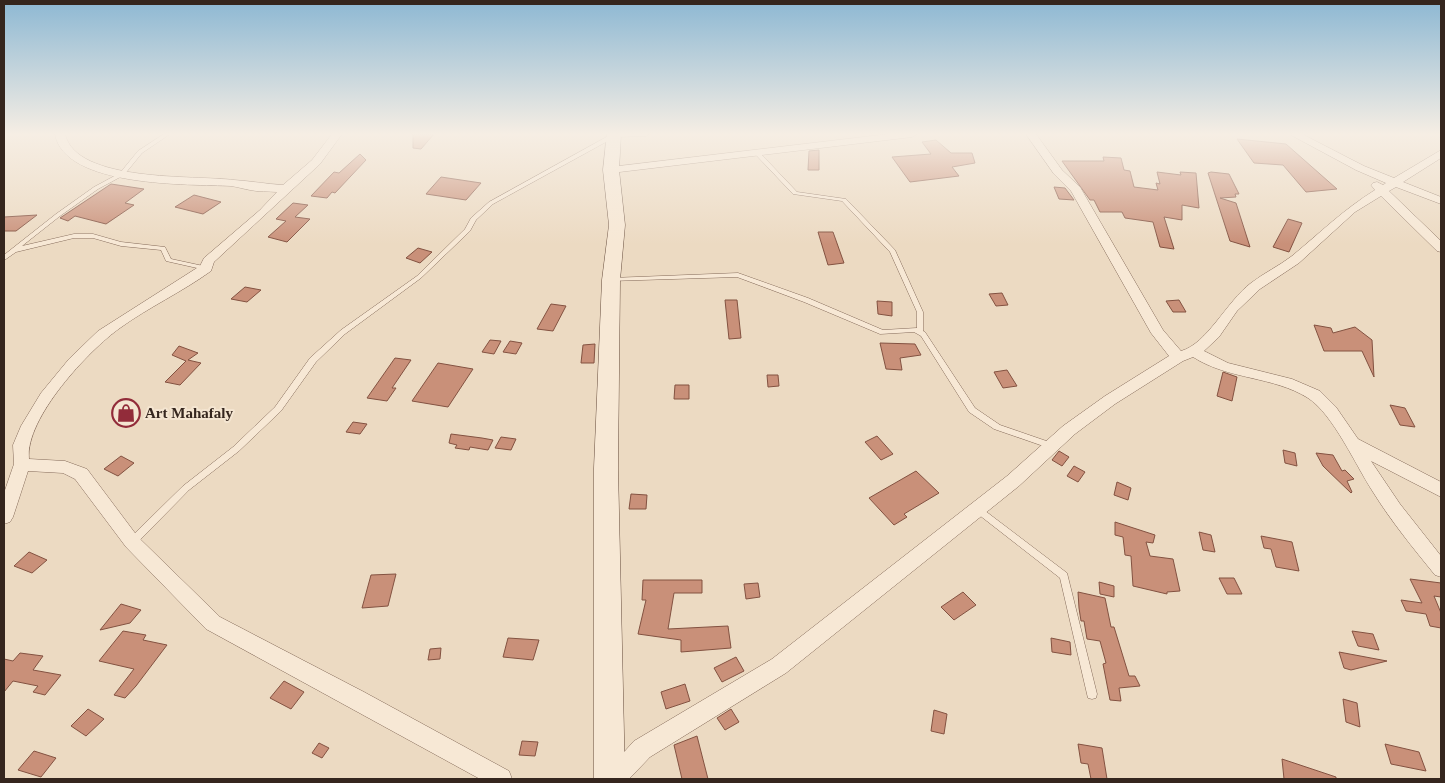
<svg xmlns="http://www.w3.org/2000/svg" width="1445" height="783" viewBox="0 0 1445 783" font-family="Georgia,serif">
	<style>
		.building { fill: #c99079; stroke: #835241 }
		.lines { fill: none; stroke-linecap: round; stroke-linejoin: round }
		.service-casing { stroke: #856b5a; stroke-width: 1 }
		.minor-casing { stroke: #856b5a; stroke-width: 1 }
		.secondary-casing { stroke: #674d3d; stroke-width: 1 }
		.service { fill: #f7e8d5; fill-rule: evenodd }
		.minor { fill: #f7e8d5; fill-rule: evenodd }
		.secondary { fill: #f7e8d5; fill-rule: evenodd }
		.labels { text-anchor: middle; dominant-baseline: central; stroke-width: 4; stroke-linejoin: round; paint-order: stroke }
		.poi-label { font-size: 15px; font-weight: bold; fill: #35261e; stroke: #f4e5d1; text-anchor: start }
	</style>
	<rect width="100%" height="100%" fill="#ecdac2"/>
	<!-- building -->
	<path class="building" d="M413 134H434L421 149 413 148Z
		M1237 139 1286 144 1337 189 1306 192 1283 165 1254 163Z
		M936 140 951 153H972L975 163 952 167 959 176 910 182 892 157 931 154 922 142Z
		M819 150V170H808L809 151Z
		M360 154 366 160 335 193 332 192 327 198 311 196 334 172 339 173Z
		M1103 157 1121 158 1124 170 1130 171 1134 187 1158 190 1156 183 1160 184 1157 172 1181 175 1180 172 1196 173 1199 208 1182 205V220L1164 217 1174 249 1160 247 1153 222 1125 218 1122 212H1100L1094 200H1090L1062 161H1104Z
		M1211 172 1229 174 1239 194H1235L1236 197 1220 198 1236 203 1250 247 1230 241 1208 173Z
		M441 177 481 183 466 200 426 194Z
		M111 184 144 189 125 203 134 205 106 224 75 216 68 221 60 218Z
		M1054 187 1065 188 1074 200 1059 199Z
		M194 195 221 202 203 214 175 207Z
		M293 203 308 205 295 217 310 219 287 242 268 237 286 221 276 219Z
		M37 215 16 231H4V217Z
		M1288 219 1302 223 1289 252 1273 247Z
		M818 232H833L844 263 828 265Z
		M418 248 432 252 420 263 406 258Z
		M245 287 261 290 247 302 231 299Z
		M1002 293 1008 305 996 306 989 294Z
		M725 300H737L741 338 729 339Z
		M1179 300 1186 312H1173L1166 301Z
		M877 301 892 302V316L878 314Z
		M551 304 566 306 553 331 537 329Z
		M1314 325 1331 328 1333 333 1355 327 1372 340 1374 377 1362 351H1324Z
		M490 340 501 341 494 354 482 352Z
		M510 341 522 343 516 354 503 352Z
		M880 343 915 344 921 355 900 358 902 370 886 369Z
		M595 344 594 363H581L583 345Z
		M179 346 198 353 188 360 201 363 180 385 165 382 186 361 172 355Z
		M395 358 411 360 392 388H396L387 401 367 398Z
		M438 363 473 369 448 407 412 401Z
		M1007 370 1017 386 1003 388 994 372Z
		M1223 372 1237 377 1232 401 1217 396Z
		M767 375H778L779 386 768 387Z
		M675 385H689V399H674Z
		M1390 405 1405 408 1415 427 1400 425Z
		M353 422 367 424 360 434 346 432Z
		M451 434 482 438 493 440 488 450 470 447 469 450 455 448 457 445 449 443Z
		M877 436 893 454 881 460 865 442Z
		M501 437 516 439 511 450 495 448Z
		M1283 450 1295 453 1297 466 1285 463Z
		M1059 451 1069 457 1062 466 1052 460Z
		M1316 453 1333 455 1342 471 1345 470 1354 479 1347 481 1352 492 1351 493 1323 466Z
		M121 456 134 463 118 476 104 469Z
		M1074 466 1085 472 1078 482 1067 476Z
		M916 471 939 493 904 514 907 517 894 525 869 498Z
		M1117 482 1131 488 1128 500 1114 495Z
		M631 494 647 495 646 509H629Z
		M1115 522 1155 535 1153 543 1146 542 1150 556 1173 559 1180 591 1167 592V594L1133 586 1131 556 1125 555 1123 537 1115 535Z
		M1199 532 1211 535 1215 552 1203 550Z
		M1261 536 1292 542 1299 571 1276 567 1271 549 1264 548Z
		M29 552 47 560 32 573 14 566Z
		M396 574 388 606 362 608 371 575Z
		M1219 578H1234L1242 594H1227Z
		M1410 579 1441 583V597L1434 596 1441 613V628L1430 626 1426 614 1406 611 1401 600 1422 603Z
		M643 580H702V593H674L668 629 728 626 731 648 681 652V640L638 634 646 600H642Z
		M1099 582 1114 586V597L1100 594Z
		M758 583 760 597 746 599 744 584Z
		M963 592 976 605 954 620 941 607Z
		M1078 592 1105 598 1111 627H1114L1129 676H1135L1140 686 1119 688 1121 701 1110 700 1103 664 1106 663 1100 641 1087 639 1084 621H1081L1079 608Z
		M121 604 141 610 130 623 100 630Z
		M123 631 146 635 143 640 167 645 136 686 125 698 114 695 134 669 99 661Z
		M1352 631 1373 634 1379 650 1358 646Z
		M508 638 539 640 533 660 503 657Z
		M1051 638 1070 642 1071 655 1052 652Z
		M441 648 440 659 428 660 430 649Z
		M1339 652 1387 661 1351 670 1344 668Z
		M20 653 43 656 33 670 61 675 45 695 33 692 38 686 13 681 4 692V659L13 661Z
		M736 657 744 671 722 682 714 668Z
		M284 681 304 692 291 709 270 698Z
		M685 684 690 701 666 709 661 692Z
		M1343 699 1357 703 1360 727 1346 722Z
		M88 709 104 719 86 736 71 726Z
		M731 709 739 722 725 730 717 718Z
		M934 710 947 714 944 734 931 731Z
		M697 736 708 779H682L674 745Z
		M522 741 538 742 535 756 519 755Z
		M319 743 329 748 322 758 312 753Z
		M1078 744 1102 748 1107 779H1091L1088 764 1081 763Z
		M1385 744 1419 752 1426 771 1391 764Z
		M34 751 56 758 41 777 18 770Z
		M1282 759 1336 777V779H1284Z"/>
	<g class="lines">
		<defs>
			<path id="service" d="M164 134H170L142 153 124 175 98 189 60 216 22 246 74 234H93L121 242 165 247 171 259 208 267V269L206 270 166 261 161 250 121 246 93 238H74L16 252 6 259 4 260V255L56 214 94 187 120 173 138 151Z
				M612 134H649L646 136 615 137 493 204 476 220 470 231 421 278 345 334 316 362 281 411 239 451 189 490 135 545 132 546 129 545 128 542 129 539 183 486 233 447 275 407 310 358 341 330 417 276 465 229 471 218 489 202Z
				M758 152 760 153 797 192 846 199 895 250 923 312V331L925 332 975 408 1000 425 1055 444 1056 446 1055 448 1052 449 994 429 969 412 921 336 914 332 880 334 804 302 737 277 609 281 608 280 609 279 611 278 738 273 808 298 883 330 917 328V312L890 252 842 201 793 194 756 155 755 154Z
				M977 505 980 507 1067 573 1097 694 1096 698 1092 699 1088 698 1087 694 1060 578 974 511 973 509 974 507Z"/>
			<path id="minor" d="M55 134H65C76 183 195 175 234 180 250 181 266 184 283 185L312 160 332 134H342L320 164 214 262 211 271C182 292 149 307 120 328 89 350 25 418 29 459L65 461 87 469 138 537 220 617 364 692 509 771 512 779H480L206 629 126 547 75 479 63 473 28 471 13 517 10 522 4 524V493L14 464 13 445 21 426 41 393 69 359 98 331 200 266 204 258 260 210 277 192C268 191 259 192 250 190 244 189 238 187 231 186 190 184 64 188 55 134Z
				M889 134H917L912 137 611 173 605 170 611 167Z
				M1026 134H1036L1062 170 1080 187 1163 330 1181 351C1207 344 1227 301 1251 283 1264 273 1279 266 1292 256 1321 232 1343 210 1375 190L1371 185 1373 183 1377 182 1383 185 1386 183 1356 170 1289 134H1302L1364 166 1394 178 1441 150V158L1403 182 1441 197V204L1396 187 1389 191 1441 241V252L1437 251 1381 196 1355 212 1299 263 1260 289 1237 311 1219 337 1204 351 1228 363 1292 379 1320 391 1336 407 1358 439 1441 482V497L1371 461 1400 504 1441 556V577L1435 575C1413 548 1391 521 1373 492 1356 466 1333 414 1308 398 1273 376 1229 380 1193 357L1183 361 1115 404 1075 434 1019 486 786 673 650 757 629 779H604L607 771 634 741 772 659 1007 476 1063 426 1105 396 1169 356 1151 333 1071 191 1054 174Z"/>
			<path id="secondary" d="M607 134H621L619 170 625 225 620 280 618 468 625 779H594V468L602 280 609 225 603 170Z"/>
		</defs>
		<!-- service casing -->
		<use href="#service" class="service-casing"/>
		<!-- minor casing -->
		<use href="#minor" class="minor-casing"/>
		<!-- secondary casing -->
		<use href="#secondary" class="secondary-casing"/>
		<!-- service -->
		<use href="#service" class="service"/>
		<!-- minor -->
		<use href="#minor" class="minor"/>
		<!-- secondary -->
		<use href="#secondary" class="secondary"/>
	</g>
	<!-- sky -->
	<linearGradient id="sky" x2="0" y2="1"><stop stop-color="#8db8d3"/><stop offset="0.55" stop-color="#f6eee4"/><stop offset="1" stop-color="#f6eee4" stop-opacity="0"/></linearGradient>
	<rect width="1445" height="244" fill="url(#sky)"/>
	<!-- icons -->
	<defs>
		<symbol id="shop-ring" viewBox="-11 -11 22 22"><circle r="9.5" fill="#f4e5d1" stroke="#922c3a" stroke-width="1.5"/><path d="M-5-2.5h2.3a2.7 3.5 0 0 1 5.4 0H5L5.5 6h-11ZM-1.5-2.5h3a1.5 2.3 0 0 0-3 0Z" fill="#922c3a"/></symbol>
	</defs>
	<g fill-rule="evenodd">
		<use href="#shop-ring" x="110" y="397" width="32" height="32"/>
	</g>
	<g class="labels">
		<!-- poi labels -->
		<g class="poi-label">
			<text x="145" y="413">Art Mahafaly</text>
		</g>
	</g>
	<!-- border -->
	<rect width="1445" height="783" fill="none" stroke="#35261e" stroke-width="10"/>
</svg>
